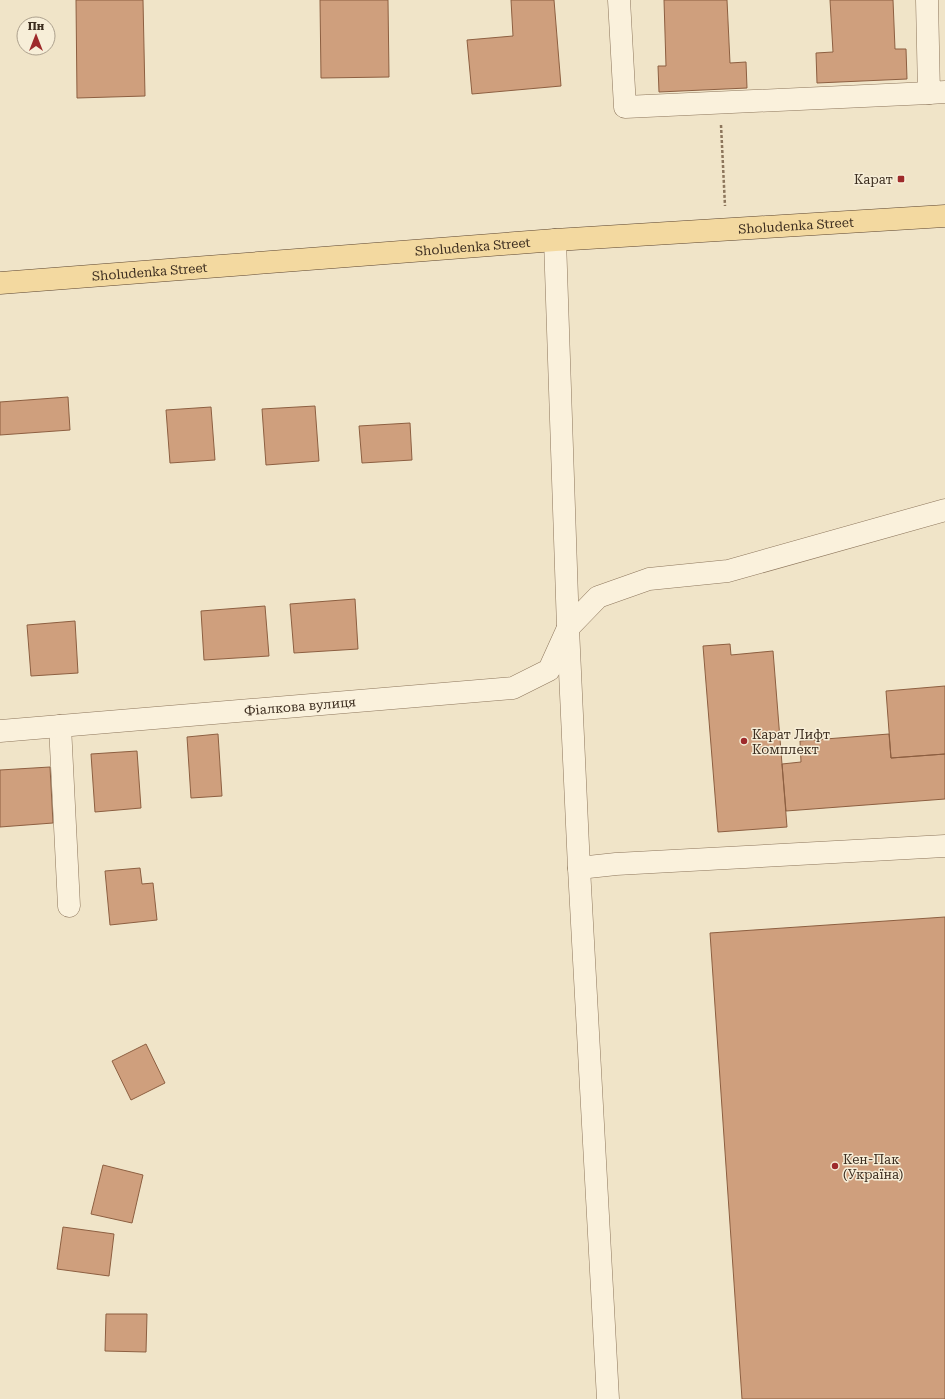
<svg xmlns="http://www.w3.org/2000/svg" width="945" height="1399" viewBox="0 0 945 1399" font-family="'Roboto Serif',serif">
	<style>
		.building { fill: #cf9f7d; stroke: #8d5f41 }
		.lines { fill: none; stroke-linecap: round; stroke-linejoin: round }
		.minor-casing { stroke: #8d765c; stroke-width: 23 }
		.major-casing { stroke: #5b4430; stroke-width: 23 }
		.path { stroke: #8d765c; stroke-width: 2.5; stroke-dasharray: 3 2; stroke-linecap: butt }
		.minor { stroke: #faf1dc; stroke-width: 22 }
		.major { stroke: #f3d9a0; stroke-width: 22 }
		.poi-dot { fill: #9e2a2b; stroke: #f7eed8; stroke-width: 1.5 }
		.labels { text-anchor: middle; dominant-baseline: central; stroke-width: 3; stroke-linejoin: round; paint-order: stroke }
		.poi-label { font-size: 13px; fill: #3d2e20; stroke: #f7eed8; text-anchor: start }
		.street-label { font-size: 13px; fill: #3d2e20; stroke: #f7eed8 }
	</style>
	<rect width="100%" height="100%" fill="#f0e4c8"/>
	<!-- building -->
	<path class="building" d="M76 0H143L145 96 77 98Z
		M320 0H388L389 77 321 78Z
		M511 0H554L561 86 472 94 467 40 513 36Z
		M664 0H727L730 63 746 62 747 88 659 92 658 66H666Z
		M830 0H893L895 49H906L907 79 817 83 816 53 833 52Z
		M68 397 70 430 0 435V402Z
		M315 406 319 461 266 465 262 409Z
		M211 407 215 460 170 463 166 410Z
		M410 423 412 460 362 463 359 426Z
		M355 599 358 649 294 653 290 604Z
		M265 606 269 656 204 660 201 611Z
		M75 621 78 673 31 676 27 625Z
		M730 644 731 655 773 651 787 827 718 832 703 646Z
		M945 686V754L891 758 886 691Z
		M218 734 222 796 191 798 187 737Z
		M889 734 891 758 945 754V799L786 811 782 764 801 762 800 741Z
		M137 751 141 808 95 812 91 754Z
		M50 767 53 823 0 827V770Z
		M140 868 142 884 153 883 157 920 110 925 105 871Z
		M945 917V1399H742L710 933Z
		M146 1044 165 1083 131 1100 112 1061Z
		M103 1165 143 1175 132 1223 91 1214Z
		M63 1227 114 1234 109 1276 57 1269Z
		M106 1314H147L146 1352 105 1351Z"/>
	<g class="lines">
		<defs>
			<g id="minor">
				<path d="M619 0 625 107 929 93"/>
				<path d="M927 0 929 93 945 92"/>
				<path d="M555 240 568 628 579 868 608 1399"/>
				<path d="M60 726 69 906"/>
				<path id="s1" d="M0 731 513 688 549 670 568 628 598 597 649 579 728 571 945 510"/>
				<path d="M579 868 616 864 945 846"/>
			</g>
			<g id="major">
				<path id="s2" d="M0 283 555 240 945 216"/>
			</g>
		</defs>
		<!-- minor casing -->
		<use href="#minor" class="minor-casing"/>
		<!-- major casing -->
		<use href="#major" class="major-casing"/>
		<!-- path -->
		<path class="path" d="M721 125 725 206"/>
		<!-- minor -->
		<use href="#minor" class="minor"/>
		<!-- major -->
		<use href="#major" class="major"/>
	</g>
	<!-- markers -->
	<g class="poi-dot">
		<rect x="897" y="175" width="8" height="8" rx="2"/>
		<circle cx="744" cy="741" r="4"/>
		<circle cx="835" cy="1166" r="4"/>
	</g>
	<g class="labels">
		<!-- poi labels -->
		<g class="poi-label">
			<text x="893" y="179" text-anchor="end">Карат</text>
			<text x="752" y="734">Карат Лифт<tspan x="752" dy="15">Комплект</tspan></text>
			<text x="843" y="1159">Кен-Пак<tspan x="843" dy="15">(Україна)</tspan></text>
		</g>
		<!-- street labels -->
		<g class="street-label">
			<text stroke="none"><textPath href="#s2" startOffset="798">Sholudenka Street</textPath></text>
			<text stroke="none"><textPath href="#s2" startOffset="474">Sholudenka Street</textPath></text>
			<text stroke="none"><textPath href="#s2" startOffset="150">Sholudenka Street</textPath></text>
			<text stroke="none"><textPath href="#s1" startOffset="301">Фіалкова вулиця</textPath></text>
		</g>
	</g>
	<!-- north arrow -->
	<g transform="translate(36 36)"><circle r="19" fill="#f7eed8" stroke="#ada18e"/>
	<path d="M0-3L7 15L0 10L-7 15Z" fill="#9e2a2b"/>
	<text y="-6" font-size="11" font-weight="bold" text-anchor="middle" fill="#3d2e20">Пн</text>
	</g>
</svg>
